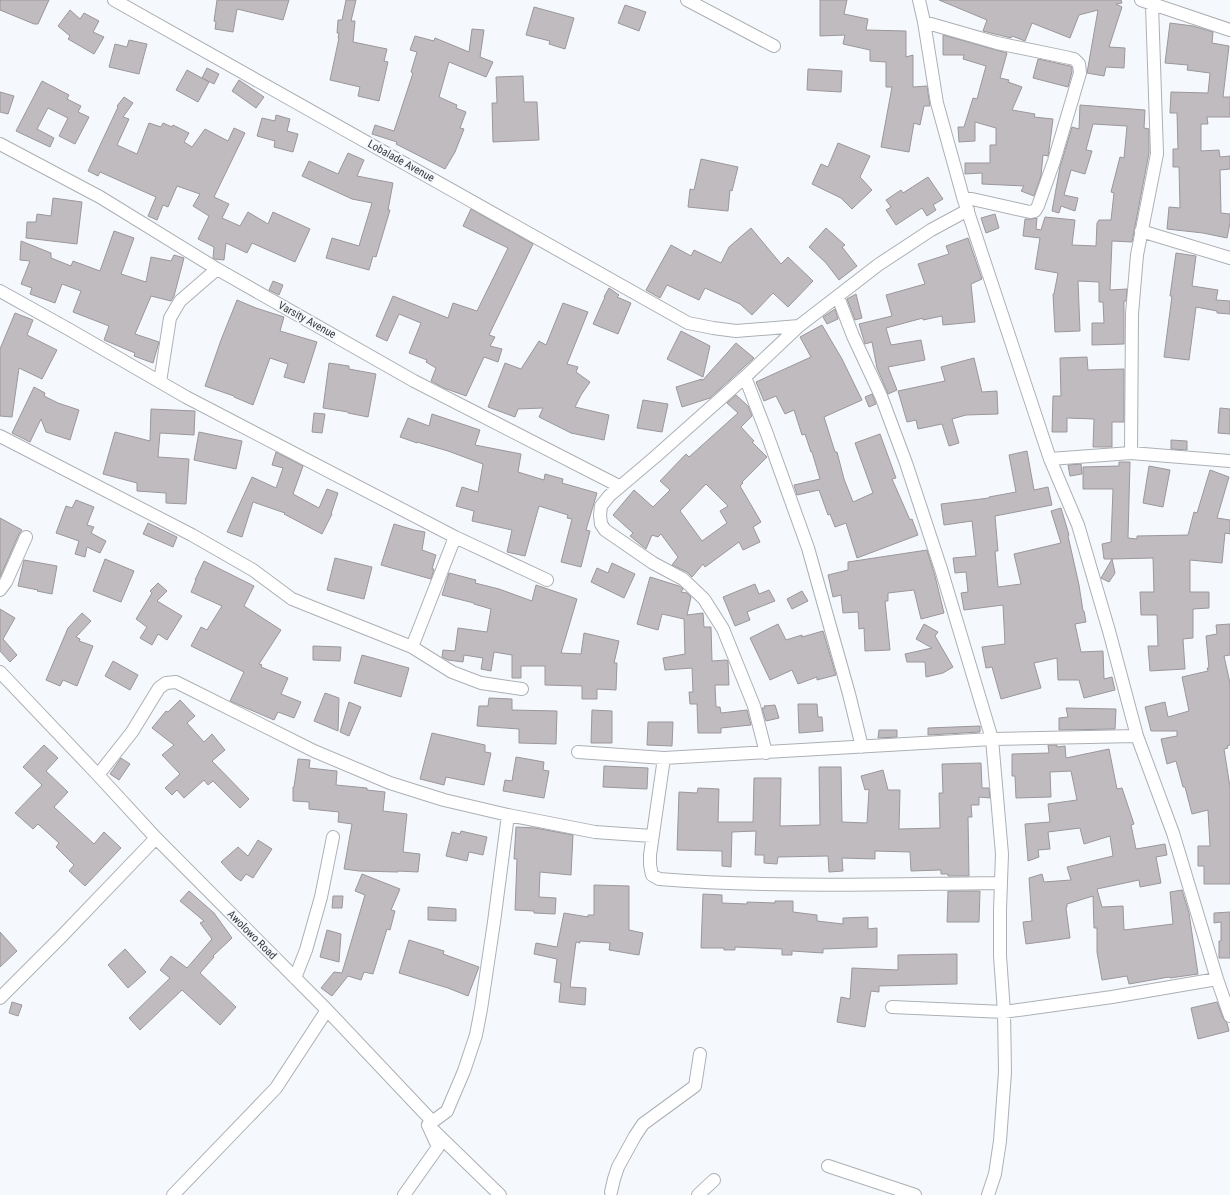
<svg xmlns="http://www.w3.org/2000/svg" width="1230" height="1195" viewBox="0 0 1230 1195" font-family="'Roboto Condensed',sans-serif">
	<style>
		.building { fill: #bfbbbf; stroke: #9b979b; fill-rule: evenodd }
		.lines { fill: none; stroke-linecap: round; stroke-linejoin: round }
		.minor-casing { stroke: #acb0b4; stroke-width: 14 }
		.minor { stroke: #fff; stroke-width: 12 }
		.labels { text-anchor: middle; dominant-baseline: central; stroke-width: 4; stroke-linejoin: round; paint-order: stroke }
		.street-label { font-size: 11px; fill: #383a3b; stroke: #f5f9fe }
	</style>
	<rect width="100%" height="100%" fill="#f5f9fe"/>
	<!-- building -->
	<path class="building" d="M0 0H49L38 24H34L0 10Z
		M217 0H289L283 20 237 9 233 32 215 29 216 22 214 21Z
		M346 0H356L351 21H355L353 42 387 49 384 61 388 62 379 101 358 96 360 87 330 80 339 38H338L339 33H337L338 20H342Z
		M820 0H847L844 14 868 19 866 30 906 31V57L913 55V87L927 86 930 106H924L920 125 914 123 909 152 881 147 892 87H886V62L870 61V50L843 44 845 35 820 36Z
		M939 0H1121L1122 3 1116 4 1122 7 1109 47 1125 48 1124 68 1106 67 1104 76 1087 73 1098 10 1079 15 1070 38 1032 23 1025 41 1012 36 1011 38 983 31 987 20Z
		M625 5 646 12 639 31 618 23Z
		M534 7 574 18 565 49 549 44 550 41 526 35Z
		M70 10 80 19 84 13 99 21 93 32 104 37 94 54 68 39 70 36 58 26Z
		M1170 23 1193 26 1213 32 1212 43 1229 46 1223 97H1230V117H1207L1208 124H1201V151L1219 150 1220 157 1230 156V169L1220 170 1221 213 1230 214V223L1227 238 1203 233 1167 229 1169 207 1180 208 1179 167H1173V149H1178L1177 113H1170L1171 92 1208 93 1210 73 1187 70 1188 65 1165 63Z
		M472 29 484 30 480 57 493 62 486 77 449 62 439 97 457 105 456 108 466 112 460 128 464 129 455 152 445 169 396 144 397 142 372 134 375 125 394 131 413 73 411 72 417 52 410 50 415 36 434 41 435 38 469 52Z
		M943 35 1007 53 1000 78 1009 80 1008 82 1022 87 1012 110 1035 114 1034 117 1053 119 1049 150 1048 156 1043 155 1041 176 1034 196 1021 191 1024 186 982 184V173L965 174V163H990V145H996V128L975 122V141L959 142 958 127H964L973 98 977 99 986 66 963 59 964 55H943Z
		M129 40 147 44 139 74 109 67 115 44 127 47Z
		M1038 59 1070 66 1072 67V72L1068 87 1033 78Z
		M207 68 219 74 214 84 202 78Z
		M808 69 842 71 841 92 807 90Z
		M187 70 209 82 198 102 176 90Z
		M523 76 524 102H537L539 140 493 142 492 103H497L496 77Z
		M239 80 264 97 256 108 232 91Z
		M42 81 69 95 67 99 81 106 78 112 89 117 75 144 59 136 68 118 48 108 37 129 54 138 50 147 16 131Z
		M0 92 14 96 8 114 0 112Z
		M124 97 133 103 123 117 129 119 117 145 137 154 149 123 161 127 163 123 172 127 173 125 189 133 184 142 192 147 205 129 228 141 234 128 245 133 214 197 229 204 222 218 240 226 248 212 268 224 273 212 310 229 295 262 252 243 247 253 226 243 224 260 215 259 213 258 214 247 198 239 209 216 193 206 200 194 177 186 168 207 163 205 157 220 148 216 156 197 100 172 98 176 88 171 118 107 117 106Z
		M1080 105 1145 110 1144 128 1149 129V153L1132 242 1112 241 1110 290 1127 289 1126 301H1124V344L1092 345V323H1104L1103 302H1099V282L1078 281 1080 331 1055 332 1053 294H1054L1058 273 1035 269 1040 238 1023 236 1025 219H1031L1037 218 1036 229 1041 230 1045 217 1075 220 1072 245 1096 246 1097 223 1099 220H1111L1114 193 1111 192 1120 157 1124 158 1127 126 1093 124 1086 150 1092 151 1085 174 1071 170 1064 195 1078 198 1075 211 1061 206 1059 213 1052 211 1060 167 1072 127 1079 129Z
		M276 115 290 119 287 131 298 134 293 152 274 147 275 141 257 136 262 118 275 121Z
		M838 143 870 156 860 177 872 190 852 209 841 198 812 184 821 164 828 167Z
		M348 153 364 160 357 176 393 183 388 210H390L376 257 373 256 369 270 326 258 332 238 359 246 372 203 352 199 302 176 309 161 338 174Z
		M701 159 738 167 732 191 730 190 728 211 688 207 690 189 694 190Z
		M928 177 943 199 933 205 936 210 927 216 922 208 896 225 886 210 891 207 886 200 901 190 903 193Z
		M53 198 82 202 77 244 26 238 27 222H36L37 214 51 216Z
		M471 209 533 244 489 335 495 337 490 346 502 349 498 362 484 357 466 396 444 388 431 381 436 368 426 362 427 360 409 353 421 323 399 314 387 341 376 336 393 296 448 318 453 303 477 311 508 248 463 226Z
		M995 214 999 228 986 233 981 218Z
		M751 228 781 264 788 257 813 281 788 307 773 293 752 315 740 304 705 288 699 300 667 285 660 298 646 290 671 245 691 256 694 250 721 263 729 247Z
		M826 228 845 245 842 247 857 266 839 280 826 263 809 247Z
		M114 231 134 238 121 274 146 282 151 257 171 261 174 255 184 258 174 296 171 301 151 296 135 334 159 342 153 363 134 356 135 353 104 340 109 326 73 312 81 291 62 284 55 303 30 294 32 288 21 284 30 261 20 260 21 241 51 253V258L71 266 73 261 100 271Z
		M968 238 982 279 971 284 975 322 943 325 942 316 923 320V318L886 328 891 345 921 340 925 360 888 367 897 390 888 394 877 368 872 342 865 344 859 324 892 316 886 295 925 284 918 264 949 254 946 246Z
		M1176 253 1196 256 1192 286 1218 290 1216 300 1230 301V314L1217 313V311L1196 307 1189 360 1164 357 1172 296H1170Z
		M273 281 283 285 279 295 269 290Z
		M609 288 619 295 617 297 631 303 618 334 593 324 605 297H604Z
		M856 294 862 318 855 320 847 299Z
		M237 300 256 308 284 317 280 331 317 342 304 383 284 377 288 364 270 358 253 405 234 397V396L205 386 221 340Z
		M563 303 588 312 567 364 578 367 576 372 590 382 581 395 575 407 609 415 604 440 571 433 539 417 543 408 518 409 515 417 488 407 505 363 521 369 539 341 546 345Z
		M835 309 838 319 827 324 823 317Z
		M15 313 33 320 27 335 57 350 42 379 19 368 12 417 0 416V349Z
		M822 325 842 359 862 400 824 417 835 452H837L844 479 853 502 873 493 855 443 880 434 896 478 892 479 910 520 912 519 918 535 857 558 846 523 835 527 830 514 828 515 819 490 797 495 794 485 820 479 812 452H811L805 434 802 435 794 410 785 414 776 396 764 401 756 382 811 357 800 337Z
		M681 331 710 346 703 377 667 359Z
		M736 343 754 358 710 398 682 407 676 387 702 379V381Z
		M1087 357 1088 370 1124 369V422H1112V447H1093L1094 419 1067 418V432H1052L1053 396H1061L1060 358Z
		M974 358 982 392 997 391 998 414 966 415 952 419 959 443 949 446 942 424 918 429 916 420 907 422 898 391 945 381 941 367Z
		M329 363 349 366V369L376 374 368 417 348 413V412L323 408Z
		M34 387 45 393 44 396 58 403 79 410 70 440 46 432 41 419 30 442 12 433Z
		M872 394 876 404 869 407 865 397Z
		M736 395 748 406 752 416 741 427 754 441 752 442 767 457 742 482 743 483 740 486 761 522 753 527 760 542 743 550 739 542 705 567 703 564 692 577 687 572 672 565 678 557 661 534 658 537 652 535 646 549 630 536 633 533 613 515 634 490 653 507 670 490 660 481 686 454 689 457 738 413 727 403ZM706 484 728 506 720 511 727 523 702 541 680 511Z
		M643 400 668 404 662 432 637 428Z
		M1220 408 1230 409V434L1218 433Z
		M151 409 195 411 194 435 160 433 158 457 189 459 186 504 166 503V493L137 491V483L103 474 115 432 150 441Z
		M314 413 325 414 322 433 312 432Z
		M432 414 480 430 475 445 521 454 518 472 544 480 545 474 563 479 562 483 597 493 586 530 590 531 581 567 561 562 572 519 567 518 568 515 539 506 525 556 507 552 512 530 472 521 474 511 456 506 462 487 478 492 483 464 448 451 417 442V443L400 437 408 418 429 426Z
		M199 432 242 441 236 469 194 460Z
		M1171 440 1187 441V450L1171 449Z
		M1027 451 1034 490 1048 487 1052 505 995 516 998 551H995L998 587 1021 584 1014 554 1061 543 1051 511 1061 508 1069 535 1068 536 1079 585 1083 611H1084L1086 622 1075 624 1081 652 1103 651 1104 679 1112 677 1115 690 1084 698 1079 680H1058L1057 658 1034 663 1041 688 1001 699 992 667 986 668 982 647 1005 644 1003 605 964 610 961 593 968 592 966 572 955 573 953 558 976 556 972 521 944 525 941 504 989 498V497L1016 492 1009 455Z
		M276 452 303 466 293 494 319 508 327 489 338 493 331 514H332L322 534 284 514 285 513 253 502 242 537 227 532 252 477 276 488 283 468 272 465Z
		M1119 462H1130L1128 538 1137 539V536L1188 535 1194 512 1197 513 1210 470 1229 477 1217 518 1230 520V534L1225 533 1222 563 1190 560V592H1209V608L1193 609V638L1183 639 1185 669 1150 671 1148 646H1158L1157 615H1141L1140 592H1154L1153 558 1112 559 1115 573 1109 582 1101 578 1112 559H1104L1102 544 1111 542 1113 489H1083V467L1119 466Z
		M1081 464 1082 474 1070 476 1068 465Z
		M1149 466 1170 470 1163 507 1143 503Z
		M76 500 94 507 87 525 94 527 91 533 106 541 100 553 87 547 85 557 75 554 79 541 56 533 66 506 72 508Z
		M0 518 22 530 19 534 0 577Z
		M148 523 177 537 173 547 143 534Z
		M394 524 414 530 425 532 422 550 436 555 432 569H434L431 579 381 565Z
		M927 550 935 576 944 613 921 619 914 590 888 593V601H885L890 650 865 651 864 628 859 629 858 612 843 613 841 595 833 597 828 575 848 570V562Z
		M335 558 372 567 364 599 327 590Z
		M105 559 134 571 121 602 93 591Z
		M24 560 57 566 52 594 37 591 38 590 18 586Z
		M204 561 254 586 244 606 281 630 259 664 262 665 261 667 288 678 281 694 301 702 294 718 278 712 274 720 230 701 244 672 191 646 201 627 207 630 222 606 191 592 196 580H195Z
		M612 563 635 574 624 598 591 582 597 568 608 573Z
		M449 573 476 580 475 583 499 589 532 601 536 585 577 599 561 653 581 654 584 633 619 641 614 663H617L616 690 597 689V699H582V686L545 685V666H521V678H512V655L494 652 491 671 481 669 483 658 464 655 463 662 448 660 442 657 443 650 455 651 458 628 487 632 491 609 474 604V603L442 595Z
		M650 577 679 586 683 589 681 592 687 593 691 597 687 615 703 613 704 627H711L712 661 727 660 728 661 729 685H715L716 707H720L721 713 747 710 751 725 721 728V733H698L697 704H690L689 692H693L692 668 665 670 663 658 685 654 684 619 662 614 658 630 637 624Z
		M158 583 167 591 157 601 182 616 167 640 158 634 152 645 140 638 147 627 136 619 152 593 150 591Z
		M755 584 759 594 769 590 775 601 747 612 750 620 735 626 723 597Z
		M802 591 808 601 792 609 787 599Z
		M0 609 15 618 3 639 17 655 10 662 0 651Z
		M82 613 91 621 76 637 80 639 79 641 93 646 77 686 63 680 60 686 46 680 68 628Z
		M778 624 786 640 802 635V637L823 631 836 675 817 680V677L798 684 792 670 770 680 750 638Z
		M924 624 938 632 935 636 953 667 943 673 926 677 925 662H907L905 654 932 648 916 639Z
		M1230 624V655L1224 656 1230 683V745L1227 746 1228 748 1224 749 1230 787V884H1204V866H1198V846H1210L1208 810 1192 814 1185 787H1183L1176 761 1167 764 1161 739 1177 736V731H1151L1145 707 1165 702 1168 717 1189 711 1182 677 1208 671 1207 668H1209L1206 636 1217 634 1216 625Z
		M313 646 341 647 340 661 313 660Z
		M362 655 409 668 401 697 354 683Z
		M113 661 138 675 130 690 105 676Z
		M325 693 339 698 338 731 314 721Z
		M489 698 512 699V710L557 711 556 744 519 743V729L477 726 479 706H488Z
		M180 700 195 716 187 723 204 742 212 734 225 750 212 761 249 799 240 808 213 781 208 785 204 780 184 798 177 790 172 795 165 788 180 774 162 755 174 745 152 728 166 711 168 712Z
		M349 702 361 707 349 736 340 732Z
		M798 704H817L818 717H822L823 731 799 733Z
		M775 705 779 718 766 721 762 708H765L764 706Z
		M1066 708 1116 709 1115 729 1059 730V718L1068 717Z
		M592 710 612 711V743H591Z
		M648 722H673L672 746 647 745Z
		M980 726V732L928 735V728Z
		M879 730H897V737L878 738Z
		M432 733 485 745V752L491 753 484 785 446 777 444 785 420 779Z
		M44 745 58 758 46 771 68 792 54 807 94 844 104 832 121 848 85 886 69 871 74 865 56 847 59 843 38 824 33 829 15 813 42 785 23 767Z
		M1048 745H1057V747L1065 746 1066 758 1109 749 1117 789 1122 788 1134 824 1131 825 1136 849 1165 844 1167 855 1156 857 1161 883 1140 887 1139 880 1097 889 1102 907 1123 906 1124 930 1173 924 1170 892 1182 890 1189 913 1198 974 1170 978 1169 977 1129 984 1127 976 1102 980 1097 952V928H1094L1093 896 1067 904V907L1066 908 1070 938 1026 944 1023 922 1032 921 1029 878 1042 874 1044 882 1071 880 1067 867 1113 856 1110 836 1084 844 1080 828 1048 832 1050 849 1038 850 1039 857 1028 861 1025 824 1050 822 1048 804 1077 800 1071 771 1050 772 1051 797 1016 798 1015 776H1012V754L1049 753Z
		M516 757 544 762 543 770 549 771 544 798 503 791 505 780 512 781Z
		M121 758 130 764 119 780 110 774Z
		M298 759 310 760 309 768 337 771 336 785 367 788V790L385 792 383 811 407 814 403 852 420 854 418 872 398 871V872L359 871 344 869 352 824 338 822 339 812 309 809V802L293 801V787H294Z
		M981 763 982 788H989L990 798 979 797V805H971L972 817H968L969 876H948V874H941V870L911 871 910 852 875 851V859L842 858 843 871 829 872 828 856 778 857 777 864 764 863V855H755L756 831 732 832 731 867 722 866V851L677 850 679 792 697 793 698 788 719 789 718 822H753L754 778H781L780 826 820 825 819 767H841L842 822 867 823 869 789 865 790 861 776 883 770 888 790H900L899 829 940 828 939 793H943L942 764Z
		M604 766 648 768 647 789 603 787Z
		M516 827 535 828 573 835 571 875 540 872 539 897 556 898 555 914 534 913V911L515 910 517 859H514Z
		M461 831 487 837 483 855 469 852 467 861 446 856 452 832 460 834Z
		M258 840 272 849 253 878 246 874 241 881 235 877 221 862 238 847 248 856Z
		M362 874 400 889 391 910 395 911 390 930 387 929 373 974 364 972 361 980 348 976 332 996 321 988 334 972 342 973 365 895 355 891Z
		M594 885 629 886V930L643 933 639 955 609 950 610 943 580 941V943L576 942 570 987 586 988 585 1005 559 1002 561 983 554 982 557 959 534 954 536 943 557 947 564 913 588 917V915H594Z
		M189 891 214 913 232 938 213 956 214 957 200 973 236 1007 220 1025 182 990 140 1030 129 1018 170 978 160 970 171 956 187 968 212 939 200 923 204 921 180 901Z
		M948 891H980L979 922H947Z
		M703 894 722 895V903L747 904V902L775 903V901H793V912L817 915V921L843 924V918L868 917V929L877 928V947L823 949V953L792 951V955H782V949L735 947V950H724V948H701Z
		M333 896H343L342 908H332Z
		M428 907 456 909V921L428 920Z
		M1230 912V958H1219V941H1221V922L1214 923V913Z
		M327 930 341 934 339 962 320 957Z
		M0 932 17 951 0 967Z
		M409 940 444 951 443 954 479 967 468 996 448 988 399 973Z
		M125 949 146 972 128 988 108 965Z
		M957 954V984L879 986V992L871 991 865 1027 837 1022 841 997 850 999 852 968 898 970V955Z
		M12 1002 22 1005 18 1016 9 1013Z
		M1217 1002 1223 1018 1227 1023 1229 1031 1198 1039 1191 1008Z"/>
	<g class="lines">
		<defs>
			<path id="minor" d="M114 0 688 323 713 328 736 331 799 326
				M687 0 774 46
				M919 0 924 22 937 103 963 197 1050 459 1078 525 1109 631 1137 736 1173 833 1217 979 1230 1016
				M1141 0 1230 30
				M924 22 997 43 1065 57 1074 59 1079 64 1080 73 1054 161 1038 206 1035 211 1030 212 963 197
				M0 144 100 197 217 269 414 381 619 486
				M1141 231 1230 258
				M0 291 70 330 186 397 455 537 547 580
				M838 297 853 336 881 396 906 463 941 569 992 739 1002 854 1000 910V956L1004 1012 1005 1072 1000 1141 995 1174 988 1195
				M745 377 767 434 808 548 849 694 862 747
				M160 382 170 318 180 301 217 269
				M0 436 192 535 253 570 292 599 412 647 452 672 481 683 522 689
				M1131 453 1132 314 1137 255 1157 154 1152 5
				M1050 459 1131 453 1230 461
				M0 590 6 582 26 537
				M412 647 455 537
				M0 672 98 775 156 838 327 1010 431 1120 428 1125 500 1195
				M578 752 664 758 992 739 1137 736
				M766 753 754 706 723 629 704 599 683 579 653 563 605 530 601 524 600 515 601 506 609 496 655 457 745 377 799 326 878 265 931 230 968 210
				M664 758 650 855V865L652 875 659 879C773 888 887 884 1001 883
				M98 775 132 732 159 688 166 683 176 682 314 751 390 783 444 800 508 815 595 832 652 836
				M295 978 306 950 321 897 333 837
				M0 998 61 937 156 838
				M892 1007 1004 1012 1112 997 1217 979
				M828 1166 915 1195
				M611 1192 614 1179 618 1167 635 1136 643 1124 695 1086 700 1054
				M173 1195 276 1088 327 1010
				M404 1195 438 1147 428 1125 447 1111 464 1071 476 1035 481 1009 494 922 508 815
				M698 1195 714 1180"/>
		</defs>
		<!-- minor casing -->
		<use href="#minor" class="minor-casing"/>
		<!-- minor -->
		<use href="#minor" class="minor"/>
	</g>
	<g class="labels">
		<!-- street labels -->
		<g class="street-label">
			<text transform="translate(401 161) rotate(29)">Lobalade Avenue</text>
			<text transform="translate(307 320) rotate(29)">Varsity Avenue</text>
			<text transform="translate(252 935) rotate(45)">Awolowo Road</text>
		</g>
	</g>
</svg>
